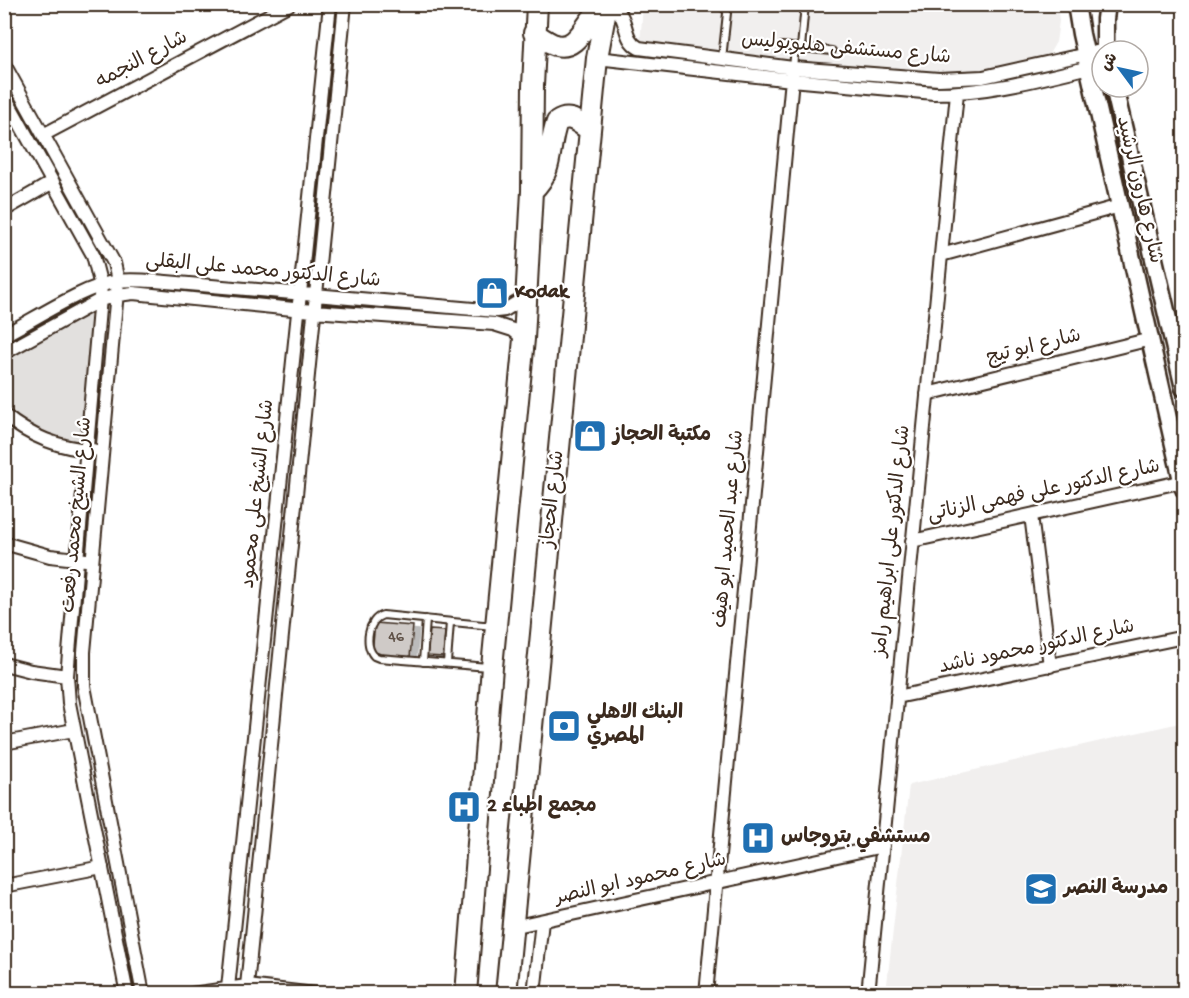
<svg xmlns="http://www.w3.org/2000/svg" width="1189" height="998" viewBox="0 0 1189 998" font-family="'Gochi Hand','Playpen Sans Arabic',sans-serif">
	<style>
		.built { fill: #f1efee }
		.green { fill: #e2e0de; stroke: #8e857e; stroke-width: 1.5 }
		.building { fill: #cfcac7; stroke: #3b2a1e; stroke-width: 1.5; filter: url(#shadow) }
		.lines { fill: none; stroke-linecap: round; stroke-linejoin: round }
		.service-casing { stroke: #3b2a1e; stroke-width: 10 }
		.minor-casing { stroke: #3b2a1e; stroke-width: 16 }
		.tertiary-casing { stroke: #3b2a1e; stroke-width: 21 }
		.primary-casing { stroke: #3b2a1e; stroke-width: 24 }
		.service { stroke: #fff; stroke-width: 6 }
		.minor { stroke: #fff; stroke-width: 12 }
		.tertiary { stroke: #fff; stroke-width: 16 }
		.primary { stroke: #fff; stroke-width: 20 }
		.labels { text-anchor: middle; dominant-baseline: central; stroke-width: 4.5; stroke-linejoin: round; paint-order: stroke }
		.number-label { font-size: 16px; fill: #605248 }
		.street-label { font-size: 20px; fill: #3b2a1e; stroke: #fff }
		.poi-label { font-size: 20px; font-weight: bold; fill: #3b2a1e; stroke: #fff; text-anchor: start }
	</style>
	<defs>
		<filter id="shadow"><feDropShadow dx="6" dy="4" stdDeviation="0" flood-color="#0004"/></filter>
	</defs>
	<rect width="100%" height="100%" fill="#fff"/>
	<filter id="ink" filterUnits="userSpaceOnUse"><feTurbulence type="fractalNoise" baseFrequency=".0167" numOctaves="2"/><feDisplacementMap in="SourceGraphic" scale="12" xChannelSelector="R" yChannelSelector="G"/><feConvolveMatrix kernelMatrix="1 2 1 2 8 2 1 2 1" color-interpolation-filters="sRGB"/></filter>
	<g filter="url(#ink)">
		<!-- built -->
		<path class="built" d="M1057 4 1059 21 1056 42 1048 56 1038 62 1001 72 943 76 640 44 643 5Z
			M1184 722V993H886L909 785Z"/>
		<!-- green -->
		<path class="green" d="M100 300 87 450 67 446 5 415V352Z"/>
		<!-- building -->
		<path class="building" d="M375 623 413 626 410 657 372 654Z
			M430 630 445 631 443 657 427 656Z"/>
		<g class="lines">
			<defs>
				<path id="service" d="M719 4 727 11
					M782 46 832 51
					M801 48 805 4
					M722 59 728 4
					M793 68 795 47
					M423 662 426 619
					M447 663 450 622
					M488 667 379 658 374 656C364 645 368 619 383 615L493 626"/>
				<path id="minor" d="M607 5C632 13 619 37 639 48L793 68 939 79 983 77 1105 50
					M597 58 792 80 934 93C992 93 1046 77 1102 64
					M4 64 114 263 118 281 84 652V686L143 994
					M4 95 93 255 101 286 67 676 69 703 127 994
					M43 135 290 4
					M4 210 53 182
					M941 255 1120 206
					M4 335C37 318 82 287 118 281 130 279 143 281 155 281L496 311 505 310 526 297
					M4 353 100 300 118 295 133 293 313 311 494 324 513 330 524 339
					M927 394 1151 339
					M4 415C29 436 61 449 93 450
					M1031 515 1050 666
					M912 541 1184 481
					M4 543 50 556 86 560
					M4 664 31 671 67 676
					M897 697 1184 637
					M4 743 74 730
					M4 886 102 867
					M512 927 883 846
					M247 986 345 4
					M228 988 330 4
					M192 994 247 986 315 994
					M534 994 542 921
					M706 994 793 68
					M868 994 957 93"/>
				<path id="tertiary" d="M1076 4 1081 34 1184 489
					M1105 51V19L1107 4
					M1114 87 1184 388"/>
				<path id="primary" d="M534 33C541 37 548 43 556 45 580 52 588 13 607 5
					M532 191C555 169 547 149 557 122 570 113 578 123 590 130
					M466 994 492 667 524 339 532 191 533 86 537 4
					M506 994 597 58 607 4"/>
			</defs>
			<!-- service casing -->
			<use href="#service" class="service-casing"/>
			<!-- minor casing -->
			<use href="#minor" class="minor-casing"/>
			<!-- tertiary casing -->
			<use href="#tertiary" class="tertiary-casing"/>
			<!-- primary casing -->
			<use href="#primary" class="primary-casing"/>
			<!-- service -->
			<use href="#service" class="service"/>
			<!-- minor -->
			<use href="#minor" class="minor"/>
			<!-- tertiary -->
			<use href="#tertiary" class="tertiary"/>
			<!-- primary -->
			<use href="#primary" class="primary"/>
		</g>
	</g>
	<!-- icons -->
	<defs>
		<symbol id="shop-square" viewBox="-11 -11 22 22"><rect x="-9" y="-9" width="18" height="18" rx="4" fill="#1f6fb2" stroke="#fff"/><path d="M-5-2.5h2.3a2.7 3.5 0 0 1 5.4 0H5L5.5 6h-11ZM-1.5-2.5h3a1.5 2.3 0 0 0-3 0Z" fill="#fff"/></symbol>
		<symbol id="bank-square" viewBox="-11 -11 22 22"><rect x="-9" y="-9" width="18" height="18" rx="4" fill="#1f6fb2" stroke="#fff"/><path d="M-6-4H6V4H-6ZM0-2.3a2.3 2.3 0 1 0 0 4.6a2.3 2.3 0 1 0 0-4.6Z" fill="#fff"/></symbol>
		<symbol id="hospital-square" viewBox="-11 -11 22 22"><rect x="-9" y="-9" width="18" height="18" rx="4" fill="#1f6fb2" stroke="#fff"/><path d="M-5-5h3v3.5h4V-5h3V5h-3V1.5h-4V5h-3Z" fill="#fff"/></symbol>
		<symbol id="school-square" viewBox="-11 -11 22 22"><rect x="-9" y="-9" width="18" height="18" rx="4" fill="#1f6fb2" stroke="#fff"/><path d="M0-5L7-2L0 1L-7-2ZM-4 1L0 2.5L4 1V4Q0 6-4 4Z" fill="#fff"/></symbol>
	</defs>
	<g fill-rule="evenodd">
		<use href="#shop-square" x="473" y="274" width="38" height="38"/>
		<use href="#shop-square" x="571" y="417" width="38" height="38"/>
		<use href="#bank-square" x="545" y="707" width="38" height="38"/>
		<use href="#hospital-square" x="445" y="788" width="38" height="38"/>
		<use href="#hospital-square" x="739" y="819" width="38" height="38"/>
		<use href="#school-square" x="1022" y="870" width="38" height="38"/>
	</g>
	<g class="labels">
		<!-- number labels -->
		<g class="number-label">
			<text x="396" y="638">46</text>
		</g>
		<!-- street labels -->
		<g class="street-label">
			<text transform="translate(846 50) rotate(5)">شارع مستشفى هليوبوليس</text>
			<text transform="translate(142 61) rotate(-28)">شارع النجمه</text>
			<text transform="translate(1138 190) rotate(77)">شارع هارون الرشيد</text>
			<text transform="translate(263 272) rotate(5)">شارع الدكتور محمد على البقلى</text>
			<text transform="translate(1034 348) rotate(-14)">شارع ابو تيج</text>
			<text transform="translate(1044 492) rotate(-12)">شارع الدكتور على فهمى الزناتى</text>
			<text transform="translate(259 494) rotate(-84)">شارع الشيخ على محمود</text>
			<text transform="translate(554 499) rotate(-84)">شارع الحجاز</text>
			<text transform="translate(78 515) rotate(-85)">شارع الشيخ محمد رفعت</text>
			<text transform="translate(730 529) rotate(-85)">شارع عبد الحميد ابو هيف</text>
			<text transform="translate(893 541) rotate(-84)">شارع الدكتور على ابراهيم رامز</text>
			<text transform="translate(1037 648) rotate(-12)">شارع الدكتور محمود ناشد</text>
			<text transform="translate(641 880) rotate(-13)">شارع محمود ابو النصر</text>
		</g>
		<!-- poi labels -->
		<g class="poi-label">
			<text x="515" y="293">Kodak</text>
			<text x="613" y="436">مكتبة الحجاز</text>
			<text x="587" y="714">البنك الاهلي<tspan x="587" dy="23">المصري</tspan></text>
			<text x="487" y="807">مجمع اطباء 2</text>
			<text x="781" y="838">مستشفي بتروجاس</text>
			<text x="1064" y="889">مدرسة النصر</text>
		</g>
	</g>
	<!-- margin -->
	<rect width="1189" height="998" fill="none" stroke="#fff" stroke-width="24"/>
	<rect x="12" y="12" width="1165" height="974" fill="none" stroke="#3b2a1e" stroke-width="2" filter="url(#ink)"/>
	<!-- north arrow -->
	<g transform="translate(1120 69) rotate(303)"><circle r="28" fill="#ffffff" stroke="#b1aaa5" stroke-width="1.5"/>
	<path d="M0-4.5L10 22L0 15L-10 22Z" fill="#1f6fb2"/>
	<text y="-9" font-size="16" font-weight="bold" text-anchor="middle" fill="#3b2a1e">ش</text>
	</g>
</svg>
